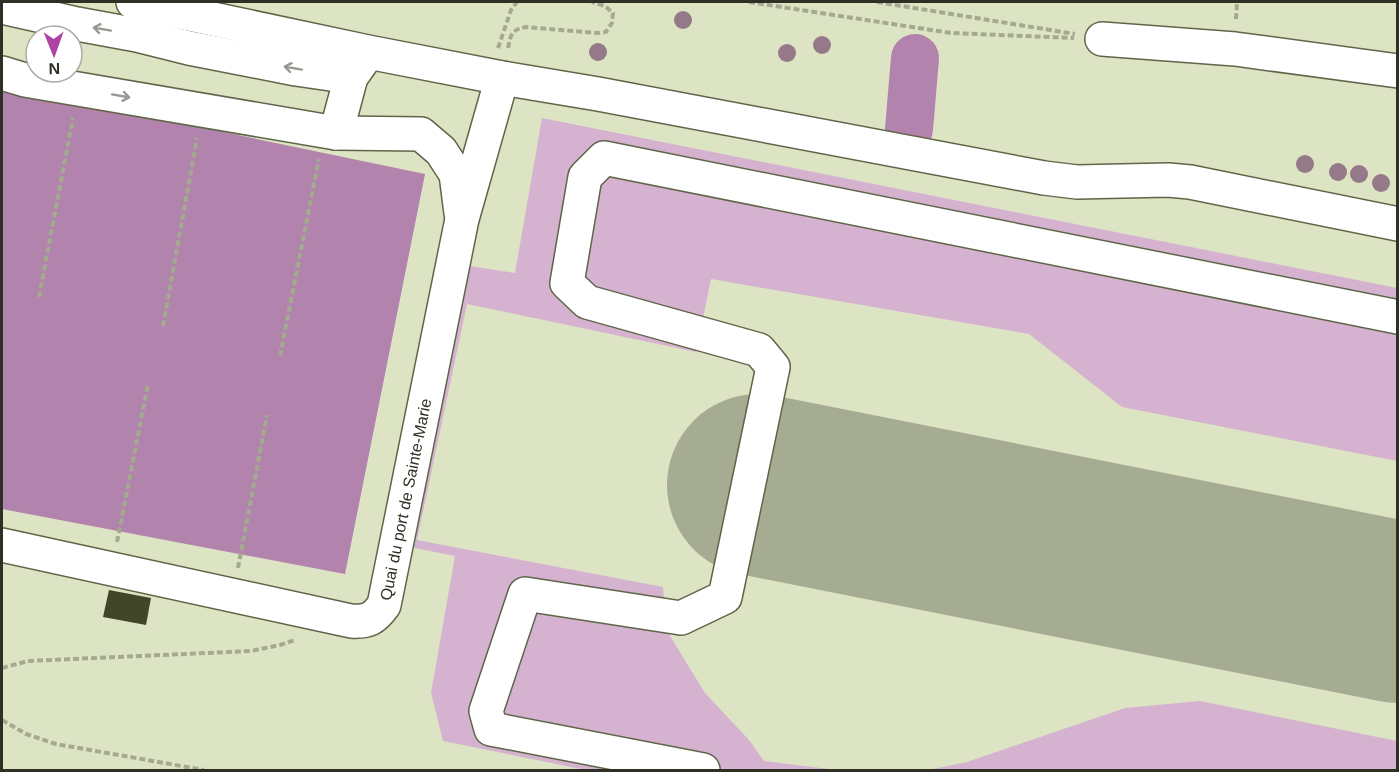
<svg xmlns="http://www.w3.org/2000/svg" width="1399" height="772" viewBox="0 0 1399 772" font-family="Arial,sans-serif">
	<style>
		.green { fill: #d5b2d0 }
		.water { fill: #b283ac }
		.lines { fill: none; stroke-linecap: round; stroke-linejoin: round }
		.river { stroke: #b283ac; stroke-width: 48 }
		.runway { stroke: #a6ac92; stroke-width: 182 }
		.building { fill: #41462b }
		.minor-casing { stroke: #5f6548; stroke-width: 36 }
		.path { stroke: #a4aa90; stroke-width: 4; stroke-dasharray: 6 3; stroke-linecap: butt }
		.minor { stroke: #fff; stroke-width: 33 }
		.tree { fill: #967988 }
		.oneway { stroke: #969892 }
		.labels { text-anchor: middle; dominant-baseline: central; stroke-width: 6; stroke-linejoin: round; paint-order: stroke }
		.street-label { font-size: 16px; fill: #2e3024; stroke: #fff }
	</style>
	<rect width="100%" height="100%" fill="#dde4c4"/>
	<!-- green -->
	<path class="green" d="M542 118 1397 288V461L1122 407 1029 334 711 279 696 352 467 304 417 540 663 587 667 631 705 693 749 740 764 761 837 770H586L443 741 431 693 455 556 400 545 457 264 515 273Z
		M1200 701 1397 741V770H928L967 762 1125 708Z"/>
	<!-- water -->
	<path class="water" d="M2 86 425 174 345 574 2 509Z"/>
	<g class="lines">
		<!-- river -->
		<path class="river" d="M909 129 915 58"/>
		<!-- runway -->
		<path class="runway" d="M758 485 1398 612"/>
	</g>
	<!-- building -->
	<path class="building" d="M109 590 151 598 146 625 103 617Z"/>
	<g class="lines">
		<defs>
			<g id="minor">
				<path d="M133 2 368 52 502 78 598 94 1044 178 1077 182 1168 180 1190 182 1398 224"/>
				<path d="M2 7 77 24 137 35 189 48 296 69 351 77"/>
				<path d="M1102 39 1235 49 1398 71"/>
				<path d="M2 73 25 80 336 133 421 134 441 151 456 174 461 213"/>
				<path d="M336 133 351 77 363 60"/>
				<path id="s1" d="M2 545 351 621C368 622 374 619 384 605L462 219 502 78"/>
				<path d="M703 770 491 729 486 711 525 594 681 618 725 597 773 367 759 350 587 302 567 283 585 177 604 158 1398 317"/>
			</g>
		</defs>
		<!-- minor casing -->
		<use href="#minor" class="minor-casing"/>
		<!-- path -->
		<path class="path" d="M749 2 951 33 1074 38
			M877 2 1075 34
			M1236 19 1237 2
			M498 48 511 10 517 2
			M508 48C511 34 511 30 526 27L598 33 606 32 612 23 613 13 605 6 592 2
			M39 297 73 118
			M163 326 197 138
			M280 356 319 159
			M117 542 148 384
			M238 568 267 415
			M2 668 28 661 251 651 280 645 295 640
			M2 720 26 734 56 744 204 770"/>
		<!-- minor -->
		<use href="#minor" class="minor"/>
	</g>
	<!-- trees -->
	<g class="tree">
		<circle cx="683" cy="20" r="9"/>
		<circle cx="822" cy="45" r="9"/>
		<circle cx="598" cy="52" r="9"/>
		<circle cx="787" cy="53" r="9"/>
		<circle cx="1305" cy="164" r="9"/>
		<circle cx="1338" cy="172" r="9"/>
		<circle cx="1359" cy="174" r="9"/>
		<circle cx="1381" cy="183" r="9"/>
	</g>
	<!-- one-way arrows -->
	<defs><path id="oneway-shaft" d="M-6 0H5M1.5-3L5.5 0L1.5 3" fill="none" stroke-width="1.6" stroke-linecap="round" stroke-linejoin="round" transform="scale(1.5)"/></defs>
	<g class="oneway">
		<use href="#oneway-shaft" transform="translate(102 29) rotate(-170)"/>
		<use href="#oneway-shaft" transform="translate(293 68) rotate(-170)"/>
		<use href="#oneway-shaft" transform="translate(121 96) rotate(10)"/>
	</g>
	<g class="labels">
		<!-- street labels -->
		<g class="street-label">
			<text stroke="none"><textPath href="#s1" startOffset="504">Quai du port de Sainte-Marie</textPath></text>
		</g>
	</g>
	<!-- border -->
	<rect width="1399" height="772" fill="none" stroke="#2e3024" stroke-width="6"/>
	<!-- north arrow -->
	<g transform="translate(54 54) rotate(179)"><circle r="28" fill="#ffffff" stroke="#abaca7" stroke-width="1.5"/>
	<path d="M0-4.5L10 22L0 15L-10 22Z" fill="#ad43a4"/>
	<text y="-9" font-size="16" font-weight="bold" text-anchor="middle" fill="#2e3024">N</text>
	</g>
</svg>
